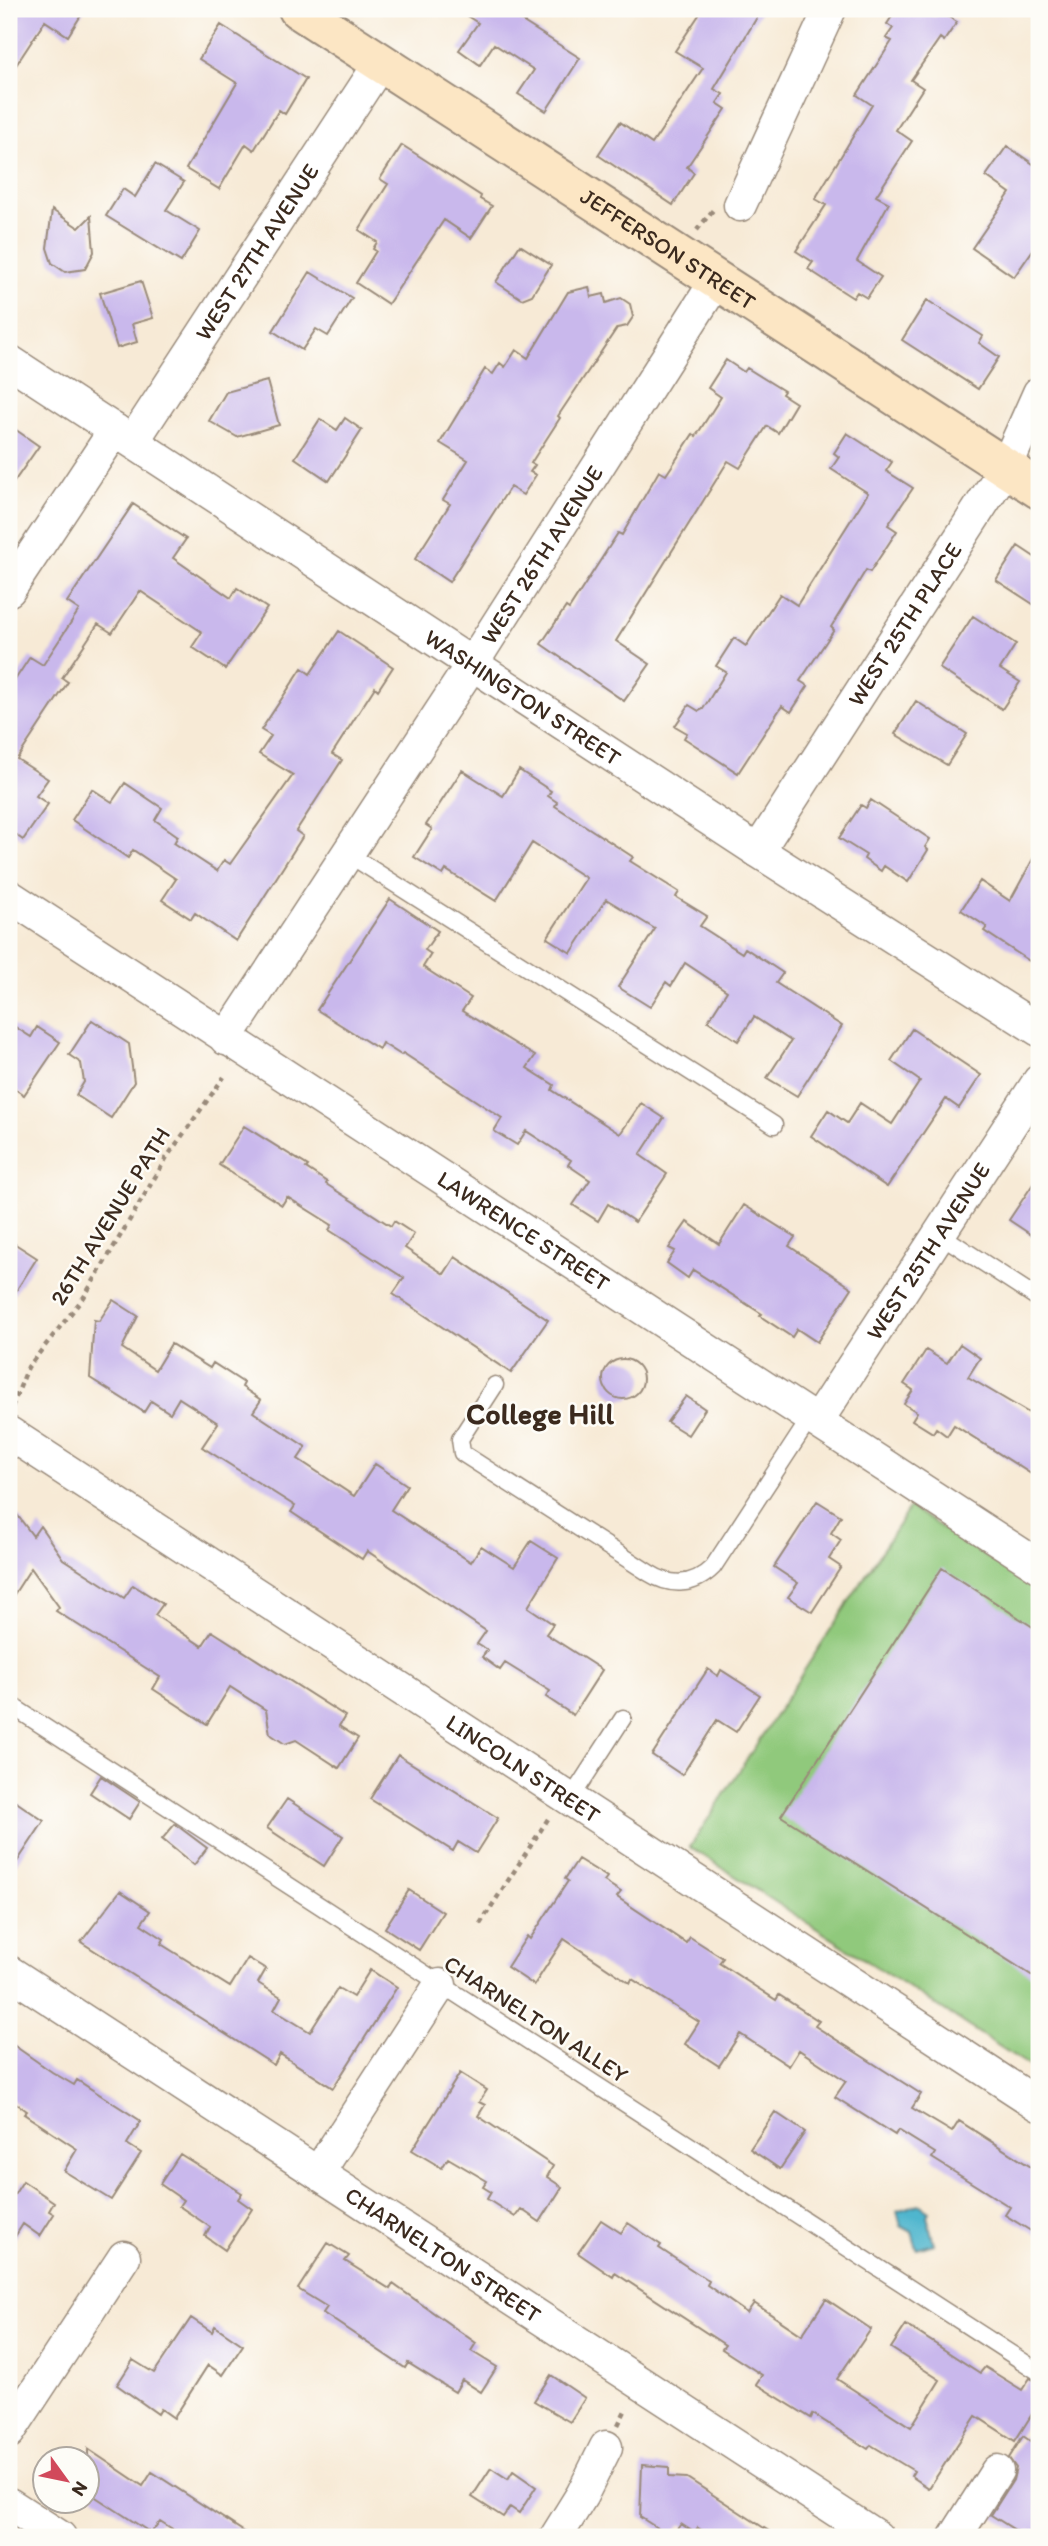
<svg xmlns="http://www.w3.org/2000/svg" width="1048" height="2546" viewBox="0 0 1048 2546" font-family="Itim,sans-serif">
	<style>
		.green { fill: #90c97c; stroke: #667a4d; stroke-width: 2 }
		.water { fill: #50b6ce; stroke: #467076; stroke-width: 2 }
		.building { fill: #c9b8ec }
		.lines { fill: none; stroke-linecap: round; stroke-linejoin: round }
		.lane-casing { stroke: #998a7a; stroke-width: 19 }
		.street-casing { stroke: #998a7a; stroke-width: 35 }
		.secondary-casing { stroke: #998a7a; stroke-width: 42 }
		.path { stroke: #998a7a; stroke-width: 4.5; stroke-dasharray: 5 5; stroke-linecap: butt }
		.lane { stroke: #fff; stroke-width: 16 }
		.street { stroke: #fff; stroke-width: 32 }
		.secondary { stroke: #fce6c4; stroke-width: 38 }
		.labels { text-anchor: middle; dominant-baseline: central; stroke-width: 5; stroke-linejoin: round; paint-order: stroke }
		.street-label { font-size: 23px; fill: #3b2a1e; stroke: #fdfcf7 }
		.district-label { font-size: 30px; font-weight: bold; fill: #3b2a1e; stroke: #fdfcf7 }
	</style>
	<rect width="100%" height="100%" fill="#fdfcf7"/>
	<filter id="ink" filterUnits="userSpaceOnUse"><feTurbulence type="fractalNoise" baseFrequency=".0143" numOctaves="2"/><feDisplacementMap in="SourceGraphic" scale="14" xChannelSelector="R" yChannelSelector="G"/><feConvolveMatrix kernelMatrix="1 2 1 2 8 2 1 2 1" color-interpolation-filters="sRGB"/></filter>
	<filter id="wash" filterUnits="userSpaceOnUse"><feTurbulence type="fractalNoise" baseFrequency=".00686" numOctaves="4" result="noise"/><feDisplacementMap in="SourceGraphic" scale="28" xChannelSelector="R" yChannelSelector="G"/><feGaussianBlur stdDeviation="1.57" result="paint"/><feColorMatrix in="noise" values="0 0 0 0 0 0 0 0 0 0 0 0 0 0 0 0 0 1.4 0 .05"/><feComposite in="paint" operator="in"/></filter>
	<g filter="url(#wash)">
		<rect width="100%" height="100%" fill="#f7ead6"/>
		<!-- green -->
		<path class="green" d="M910 1507 1039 1591V2072L690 1847Z"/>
		<!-- water -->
		<path class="water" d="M919 2204 929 2211 927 2216 934 2244 917 2249 912 2232 901 2226 897 2211Z"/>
		<g id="blocks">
			<!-- building -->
			<path class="building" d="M9 9H85L68 36 45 21 9 76Z
				M456 9H519L514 16 580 58 546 111 518 94 534 70 494 44 480 65 459 50 478 23Z
				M703 9H762L714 89 723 94 717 103 726 109 687 167 694 173 673 205 598 155 620 122 652 144 703 68 675 51Z
				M897 9H921L935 17 939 11 957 22 944 41 940 38 911 80 923 88 896 130 912 141 876 196 889 203 857 261 881 277 867 298 857 292 853 298 808 269 813 262 796 251 826 205 815 199 872 105 857 95 892 41 886 38 893 28 887 24Z
				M221 25 306 79 285 114 279 110 254 150 246 144 219 189 186 169 237 83 199 59Z
				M402 145 481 196 480 199 492 206 471 238 444 220 388 304 356 283 376 251 373 249 377 242 359 230 388 184 380 179Z
				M1007 146 1039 168V241L1014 277 972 248 1010 193 986 176Z
				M155 164 184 182 166 210 200 231 181 262 106 216 123 189 135 197Z
				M52 210 79 228 91 216 94 252 85 269 65 272 52 263 47 248Z
				M520 245 551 265 532 295 522 299 496 282Z
				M310 272 352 298 328 336 316 329 302 350 273 331Z
				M141 281 153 318 132 324 137 342 117 348 100 293Z
				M589 287 591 297 604 294 606 303 621 298 630 304 633 317 627 326 617 328 558 416 560 418 531 463 535 465 530 472 536 475 523 495 510 487 449 582 415 559 450 504 443 500 468 460 440 443 485 369 493 374 500 363 505 367 516 350 528 358 568 292Z
				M927 300 983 336 979 343 999 357 978 389 902 340Z
				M726 360 744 372 747 368 784 391 782 394 796 403 778 433 767 426 740 468 728 461 616 641 650 664 624 701 541 644 566 607 569 609 618 533 622 535 659 471 666 475 693 434 696 436 721 397 708 388Z
				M267 381 279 425 237 437 209 421 226 392Z
				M345 418 362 430 329 481 295 458 320 419 337 430Z
				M9 425 39 446 9 489Z
				M847 433 892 462 886 471 913 488 888 525 897 531 870 572 866 570 831 627 834 630 800 681 808 686 791 712 782 706 738 773 684 738 687 733 675 726 689 705 699 711 703 709 726 672 716 666 734 638 746 646 780 594 797 605 868 493 831 469 839 457 834 453Z
				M133 504 186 539 173 558 231 598 237 588 267 608 225 669 192 647 202 632 140 591 112 633 98 624 62 678 68 682 17 759 48 779 36 796 48 804 23 840 9 830V689L30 657 43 665 79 610 67 602Z
				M1018 546 1039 560V608L996 580Z
				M973 616 1016 644 1000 669 1020 682 1002 709 939 668Z
				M339 631 393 667 378 690 375 687 332 754 342 760 296 831 303 836 236 941 195 913 191 919 162 900 176 879 133 850 128 858 72 820 92 789 112 802 125 783 162 808 155 820 178 836 174 843 217 871 224 860 230 864 293 775 259 754 271 736 261 730 302 668 310 674Z
				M916 701 967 734 947 765 895 734Z
				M462 770 503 796 519 770 551 791 548 796 557 802 555 806 633 857 630 861 679 892 676 897 707 916 700 926 742 953 745 948 783 973 776 983 842 1026 797 1096 767 1078 791 1041 754 1017 738 1041 708 1021 727 991 685 963 671 986 666 982 650 1007 618 987 655 929 606 899 571 953 547 938 586 878 532 843 496 901 446 870 443 875 414 857 432 829 426 825Z
				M871 800 930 839 925 847 928 850 908 882 884 866 881 871 864 859 866 855 839 838 861 805 866 808Z
				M1039 848V949L1031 962 984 931 987 927 961 910 980 881 1010 901Z
				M390 899 438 931 425 950 431 954 423 967 471 998 462 1011 535 1056 527 1068 554 1085 552 1090 620 1134 641 1103 664 1118 640 1155 667 1174 635 1222 608 1204 598 1221 573 1205 590 1180 568 1165 571 1160 526 1131 517 1145 494 1131 502 1118 403 1053 401 1055 382 1043 379 1049 317 1010Z
				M92 1020 129 1044 134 1082 111 1118 76 1095 84 1082 81 1063 69 1055Z
				M9 1023 31 1037 37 1027 60 1042 24 1095 9 1085Z
				M912 1029 981 1075 959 1108 946 1099 887 1187 811 1136 828 1110 847 1123 860 1103 892 1124 920 1081 891 1061Z
				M244 1126 308 1166 306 1168 327 1182 326 1184 391 1226 394 1221 414 1234 405 1248 444 1274 455 1257 548 1320 511 1373 393 1294 404 1278 329 1230 332 1225 287 1197 282 1205 219 1165Z
				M1039 1175V1240L1009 1220Z
				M744 1205 795 1237 789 1246 852 1288 817 1342 797 1329 792 1337 760 1316 762 1314 693 1270 688 1278 667 1263 675 1251 669 1248 687 1222 719 1244Z
				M9 1240 37 1258 9 1302Z
				M113 1300 138 1316 122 1348 155 1370 171 1344 210 1368 213 1363 244 1383 242 1387 261 1400 253 1412 306 1447 298 1459 354 1496 375 1464 407 1485 391 1510 471 1562 481 1546 514 1567 531 1541 558 1558 528 1607 553 1624 546 1634 602 1670 573 1715 546 1697 550 1691 505 1663 500 1670 482 1657 487 1650 477 1644 486 1631 367 1551 362 1559 291 1512 295 1506 202 1447 218 1423 179 1398 170 1413 151 1401 144 1412 90 1378 94 1320 99 1321Z
				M960 1344 980 1358 968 1377 1039 1419V1479L954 1425 947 1436 936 1428 933 1433 912 1420 917 1412 904 1404 913 1390 904 1384 926 1350 947 1363Z
				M603 1379a20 20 0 1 1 40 0a20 20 0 1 1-40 0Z
				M686 1396 705 1409 688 1435 667 1422Z
				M817 1501 841 1516 831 1533 841 1540 829 1559 841 1567 812 1612 788 1597 798 1583 774 1567Z
				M9 1504 33 1536 40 1526 63 1559 124 1598 133 1585 163 1604 155 1615 202 1646 212 1631 345 1716 339 1726 358 1738 339 1768 296 1740 285 1744 270 1734 266 1710 230 1687 207 1724 153 1689 160 1677 56 1611 59 1607 31 1568 9 1602Z
				M942 1568 1039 1631V1980L781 1816Z
				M708 1669 718 1676 721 1670 760 1695 736 1732 717 1720 682 1775 652 1755Z
				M398 1755 498 1818 476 1853 458 1842 453 1851 370 1799Z
				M101 1776 140 1802 129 1819 90 1793Z
				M9 1797 44 1821 9 1874Z
				M287 1799 343 1836 324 1866 267 1828Z
				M175 1824 207 1848 194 1865 162 1839Z
				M578 1859 607 1877 604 1881 621 1892 617 1897 686 1943 690 1937 723 1958 719 1963 776 2000 779 1995 819 2021 815 2026 921 2094 912 2108 952 2132 959 2121 1039 2172V2236L1005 2215 1010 2207 932 2158 935 2153 898 2130 895 2135 835 2097 846 2081 799 2050 789 2066 740 2034 719 2066 685 2044 699 2022 632 1979 630 1983 564 1939 534 1985 507 1967 527 1936 530 1939 568 1881 565 1879Z
				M409 1890 443 1912 419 1950 385 1928Z
				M120 1891 150 1911 141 1924 164 1939 161 1944 230 1987 248 1958 266 1969 258 1983 281 1997 274 2010 310 2032 338 1988 353 1997 370 1970 397 1987 333 2088 280 2054 274 2065 81 1942Z
				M9 2042 52 2072 74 2085 77 2080 141 2121 127 2144 141 2153 111 2200 64 2171 77 2149 24 2114 27 2111 9 2098Z
				M460 2073 487 2090 479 2102 485 2105 478 2116 553 2166 547 2177 562 2187 540 2222 521 2209 515 2217 487 2199 491 2192 483 2187 487 2181 448 2158 442 2168 412 2150Z
				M775 2112 805 2132 780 2169 750 2149Z
				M180 2154 242 2193 238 2199 252 2209 225 2250 205 2236 210 2227 179 2206 183 2200 160 2184Z
				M23 2181 54 2202 49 2211 54 2214 40 2236 23 2224 9 2246V2203Z
				M601 2220 621 2233 628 2223 661 2245 659 2248 709 2281 707 2285 747 2313 754 2303 802 2335 826 2299 871 2329 837 2379 911 2427 940 2380 891 2348 906 2325 980 2373 985 2367 1022 2390 1030 2378 1039 2382V2403L1015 2441 976 2416 929 2488 911 2476 914 2471 871 2445 868 2449 813 2414 811 2418 756 2384 762 2375 722 2349 725 2345 615 2273 613 2277 578 2253Z
				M328 2243 349 2256 345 2261 390 2289 393 2284 476 2343 471 2351 497 2367 481 2392 462 2380 455 2392 408 2363 405 2368 323 2313 327 2307 298 2289Z
				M191 2318 212 2332 215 2326 243 2345 223 2375 208 2365 174 2418 161 2409 158 2414 117 2385 133 2360 154 2373Z
				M551 2375 585 2398 570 2422 534 2401Z
				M1023 2436 1039 2447V2536L1030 2530 1026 2537 991 2515 1013 2480 1016 2468 1009 2458Z
				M88 2449 143 2486 152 2472 252 2537H185L160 2521 151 2533 88 2492Z
				M642 2465 669 2467V2477L687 2478 778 2537H712L698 2528 695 2533 681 2524 671 2537 640 2517Z
				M491 2468 508 2479 513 2471 536 2487 519 2513 510 2507 503 2517 472 2497Z"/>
		</g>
	</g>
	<g filter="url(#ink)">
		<use href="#blocks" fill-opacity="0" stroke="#998a7a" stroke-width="2"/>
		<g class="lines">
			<defs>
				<path id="lane" d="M348 854 774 1125
					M941 1235 1039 1299
					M495 1385 460 1439 462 1453 649 1573C671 1587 694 1586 713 1567L811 1417
					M9 1704 1039 2372
					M570 1800 623 1718"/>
				<g id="street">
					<path d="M740 205 830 9"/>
					<path id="s1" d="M9 361 758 851 1039 1030"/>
					<path id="s2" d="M133 441 381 62"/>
					<path d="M9 590 115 430"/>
					<path id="s3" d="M758 851 1006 467 1039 393"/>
					<path id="s4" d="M9 896 1039 1566"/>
					<path id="s5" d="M226 1039 472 664 716 281"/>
					<path id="s6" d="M817 1421 1039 1081"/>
					<path id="s7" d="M9 1433 1039 2105"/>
					<path id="s8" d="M9 1972 877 2537"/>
					<path d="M318 2173 440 1985"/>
					<path d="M9 2432 124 2257"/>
					<path d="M9 2504 60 2537"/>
					<path d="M556 2537 582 2495 606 2447"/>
					<path d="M955 2537 997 2471"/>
				</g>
				<g id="secondary">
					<path id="s9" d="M298 9 1039 489"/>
				</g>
			</defs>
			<!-- lane casing -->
			<use href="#lane" class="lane-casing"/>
			<!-- street casing -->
			<use href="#street" class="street-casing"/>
			<!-- secondary casing -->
			<use href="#secondary" class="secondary-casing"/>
			<!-- path -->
			<path class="path" d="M697 230 713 210
				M12 1407 28 1367 84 1297 167 1157 224 1077
				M480 1924 548 1819
				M618 2425 627 2407"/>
			<!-- lane -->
			<use href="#lane" class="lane"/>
			<!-- street -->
			<use href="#street" class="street"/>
			<!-- secondary -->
			<use href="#secondary" class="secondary"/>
		</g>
	</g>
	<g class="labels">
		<!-- street labels -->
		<g class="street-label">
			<text stroke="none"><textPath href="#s9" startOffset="441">JEFFERSON STREET</textPath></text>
			<text stroke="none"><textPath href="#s2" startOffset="226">WEST 27TH AVENUE</textPath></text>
			<text stroke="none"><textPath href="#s5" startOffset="578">WEST 26TH AVENUE</textPath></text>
			<text stroke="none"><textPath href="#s3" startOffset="270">WEST 25TH PLACE</textPath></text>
			<text stroke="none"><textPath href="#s1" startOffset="614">WASHINGTON STREET</textPath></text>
			<text transform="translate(110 1216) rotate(-58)">26TH AVENUE PATH</text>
			<text stroke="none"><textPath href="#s4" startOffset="614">LAWRENCE STREET</textPath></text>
			<text stroke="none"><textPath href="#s6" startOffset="203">WEST 25TH AVENUE</textPath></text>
			<text stroke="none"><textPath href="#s7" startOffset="614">LINCOLN STREET</textPath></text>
			<text transform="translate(536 2019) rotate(33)">CHARNELTON ALLEY</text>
			<text stroke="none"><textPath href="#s8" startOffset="518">CHARNELTON STREET</textPath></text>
		</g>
		<!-- district labels -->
		<g class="district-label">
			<text x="540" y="1413">College Hill</text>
		</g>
	</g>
	<!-- margin -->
	<rect width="1048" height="2546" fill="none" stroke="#fdfcf7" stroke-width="35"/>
	<!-- north arrow -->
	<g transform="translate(66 2480) rotate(123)"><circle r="33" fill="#fdfcf7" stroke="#afa8a0" stroke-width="2"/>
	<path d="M0-5L12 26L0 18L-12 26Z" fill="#d1495b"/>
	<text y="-10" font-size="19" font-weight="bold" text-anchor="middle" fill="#3b2a1e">N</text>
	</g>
</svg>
